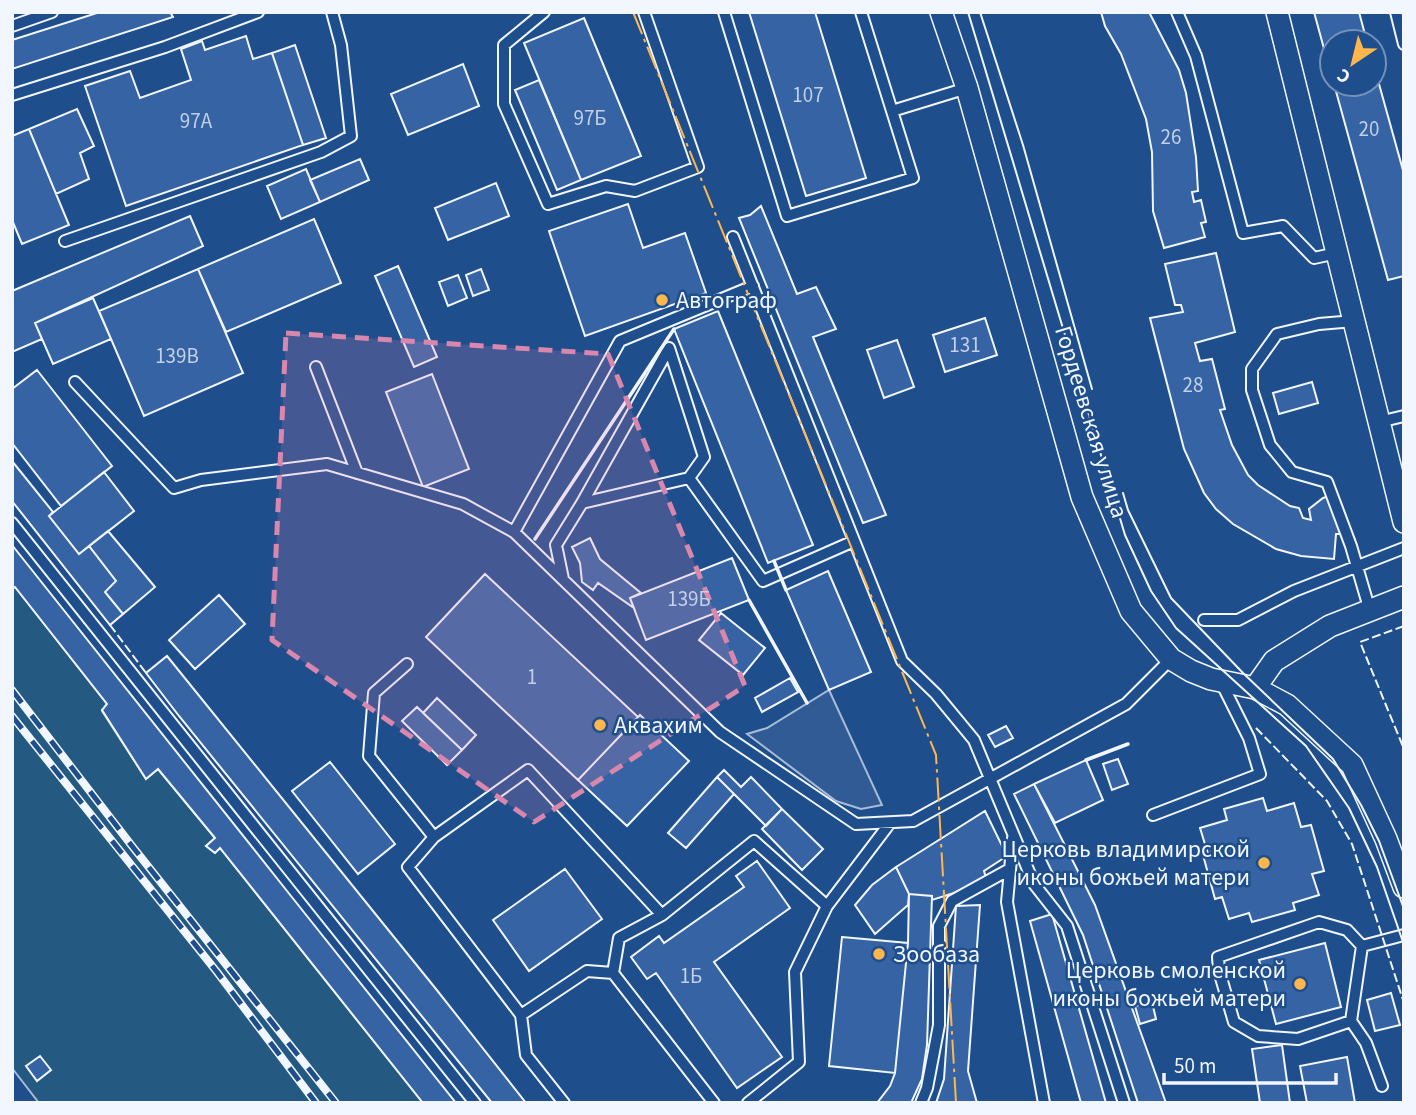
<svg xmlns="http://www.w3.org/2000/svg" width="1416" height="1115" viewBox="0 0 1416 1115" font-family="'Source Sans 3',sans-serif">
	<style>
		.green { fill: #245a82; stroke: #a8bbd7; stroke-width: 2 }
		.parking { fill: #305b95; stroke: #a8bbd7; stroke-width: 2 }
		.building { fill: #3563a3; stroke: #f2f6ff; stroke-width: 2 }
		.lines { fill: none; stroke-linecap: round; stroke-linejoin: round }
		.lane-casing { stroke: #f2f6ff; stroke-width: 14 }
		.street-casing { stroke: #f2f6ff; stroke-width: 24 }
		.lane { stroke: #1f4e8c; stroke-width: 10 }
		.street { stroke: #1f4e8c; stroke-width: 21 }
		.tram { stroke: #f2f6ff; stroke-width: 2 }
		.rail-casing { stroke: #f2f6ff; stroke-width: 8 }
		.rail { stroke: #1f4e8c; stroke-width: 5; stroke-dasharray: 16; stroke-linecap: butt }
		.fence { stroke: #f2f6ff; stroke-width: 2; stroke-dasharray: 9 3.5; stroke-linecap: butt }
		.wall { stroke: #f2f6ff; stroke-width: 3.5 }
		.power { stroke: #ffb74d; stroke-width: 2; stroke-dasharray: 24 5 3.5 5; stroke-linecap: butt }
		.marked { fill: #da87ad; fill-opacity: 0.2; stroke: #da87ad; stroke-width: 5; stroke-dasharray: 14 9; stroke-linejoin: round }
		.poi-dot { fill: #ffb74d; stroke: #1f4e8c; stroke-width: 2.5 }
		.labels { text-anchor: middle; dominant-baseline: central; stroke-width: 5; stroke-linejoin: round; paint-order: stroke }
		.number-label { font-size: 21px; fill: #c3d1e8 }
		.poi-label { font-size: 24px; fill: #f2f6ff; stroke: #1f4e8c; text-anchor: start }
		.street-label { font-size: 24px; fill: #f2f6ff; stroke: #1f4e8c }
	</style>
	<rect width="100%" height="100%" fill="#1f4e8c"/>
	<!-- green -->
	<path class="green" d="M15 587 107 704 102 711 146 779 158 769 215 838 206 846 215 853 220 848 423 1103H39L12 1068V589Z"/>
	<!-- parking -->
	<path class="parking" d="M829 690 882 805 861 809 836 801 747 734 767 728Z"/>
	<!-- building -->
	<path class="building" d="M100 12H170L173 17 12 69V40Z
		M749 12H815L866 178 806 196Z
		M1101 12H1149L1179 70 1186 93 1196 157 1198 191 1192 192 1194 202 1201 200 1206 222 1201 223 1205 237 1164 248 1153 211 1152 152 1146 119 1121 54 1105 26Z
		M1314 12H1359L1367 42H1332V78Z
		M584 18 641 156 581 180 524 43Z
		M246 36 253 59 272 53 303 145 126 206 85 86 130 71 140 98 191 80 181 49 202 41 205 50Z
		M295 45 326 138 303 145 272 53Z
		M463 64 479 106 408 135 391 94Z
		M1374 66 1404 174V276L1388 280 1334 84H1374Z
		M539 80 581 180 557 190 515 90Z
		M77 109 94 146 80 153 89 179 56 194 29 129Z
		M29 129 69 225 22 244 12 220V136Z
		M360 159 369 180 320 202 310 180Z
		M306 169 320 202 281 219 267 186Z
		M496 183 509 216 448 240 435 208Z
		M628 204 643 248 685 233 706 293 585 336 549 231Z
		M761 206 797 294 816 287 836 329 813 337 886 515 863 523 739 218 750 215Z
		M190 216 203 246 35 323 42 339 12 352V291Z
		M314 219 341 283 226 332 198 269Z
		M1216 253 1235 332 1195 343 1200 361 1212 359 1225 409 1220 410 1232 445 1248 475 1258 485 1290 506 1299 508 1303 518 1311 520 1309 509 1323 498 1330 496 1342 534H1336L1334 559 1301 556 1276 549 1233 524 1216 509 1204 493 1184 449 1150 318 1183 312 1181 305H1175L1165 264Z
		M398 266 437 357 414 367 375 276Z
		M198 269 243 373 144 416 99 311Z
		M481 269 489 290 473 296 466 275Z
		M458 275 467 298 448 306 439 282Z
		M93 298 111 339 53 364 35 323Z
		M718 311 813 545 768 563 674 329Z
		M985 318 997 355 945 372 933 335Z
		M897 340 914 387 884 398 867 350Z
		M37 370 112 466 61 506 12 443V389Z
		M432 374 469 469 423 487 386 392Z
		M1312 382 1318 403 1279 414 1273 393Z
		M12 461 53 512 49 516 79 554 89 546 116 581 105 592 123 614 110 625 12 501Z
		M104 472 134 511 79 554 49 516Z
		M108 531 155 587 123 614 105 592 116 581 89 546Z
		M590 538 600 559 641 593 630 598 634 608 598 583 593 590 582 582 580 563 572 547Z
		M12 545 291 896 456 1103H423L220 848 215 853 206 846 215 838 158 769 146 779 102 710 107 704 15 587 12 589Z
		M732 558 749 600 646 640 630 598Z
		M828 571 871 672 829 690 786 590Z
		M485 574 638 717 578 780 426 637Z
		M219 595 245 624 195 669 169 640Z
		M721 613 765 648 743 675 699 640Z
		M167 656 436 989 526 1103H492L179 716 146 673Z
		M790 678 798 692 762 712 755 698Z
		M437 698 476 735 462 750 423 713Z
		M417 707 462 750 447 765 402 721Z
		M640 715 689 761 627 826 578 780Z
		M1006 726 1013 738 995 747 988 735Z
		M1118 759 1128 784 1112 790 1103 764Z
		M1086 760 1103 800 1055 823 1034 784Z
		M330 762 395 844 358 874 292 791Z
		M724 770 741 787 751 777 782 809 766 826 717 777Z
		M717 777 734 794 686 848 668 833Z
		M1034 784 1095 905 1166 1103H1138L1083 935 1014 794Z
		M1263 798 1267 811 1294 803 1301 827 1311 825 1324 871 1312 874 1319 895 1293 903 1295 910 1252 922 1249 913 1229 919 1222 897 1215 899 1203 855 1208 854 1200 828 1227 820 1224 809Z
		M782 809 823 849 802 870 762 829Z
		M985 811 1007 856 984 871 986 878 954 893 932 900V896L909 894 896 867Z
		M757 861 790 908 714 962 782 1057 737 1088 656 973 647 979 631 957 659 936 664 943 744 887 736 876Z
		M896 867 909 894 908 905 875 934 855 905 872 885Z
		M565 869 602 919 529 971 493 920Z
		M909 894 932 896 927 1045 922 1079 911 1103H877L890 1086 895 1073 908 943Z
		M980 905 968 1071 977 1103H936L944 1079 956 906Z
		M1052 914 1106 1103H1081L1030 921Z
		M842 937 908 943 895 1073 829 1066Z
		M1325 943 1341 1007 1276 1024 1259 960Z
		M1391 993 1400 1025 1375 1031 1367 1000Z
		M1152 1002 1156 1019 1140 1024 1135 1006Z
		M1282 1045 1290 1103H1260L1252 1049Z
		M40 1056 51 1070 37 1081 26 1066Z
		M1347 1057 1355 1103H1307L1300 1066Z"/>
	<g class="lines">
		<defs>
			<path id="lane" d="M544 12 504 45V104L548 204 606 186 635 191 698 167 644 12
				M724 12 787 216 913 178 861 12
				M1177 12 1196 56 1243 233 1283 226 1314 258 1337 253
				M1396 12 1404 44
				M12 26 52 12
				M12 95 165 47 258 12
				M892 111 967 88
				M733 237 902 661 936 694 974 740 1034 884 1067 926 1124 1103
				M65 241 321 152 351 136 341 45 332 12
				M1354 321 1319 324 1277 334 1252 369V390L1270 445 1292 472 1327 482 1351 546 1370 611
				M316 367 357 473
				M75 382 174 488 201 480 327 464 463 504 514 532 720 732 856 824 913 821 1126 704 1171 659
				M1379 422 1404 416
				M689 478 704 457 669 348 582 503 689 478 763 581 854 541
				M12 523 475 1103
				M514 532 620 341 753 286
				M563 579 556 545 582 503
				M1204 620H1238L1294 591 1404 548
				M407 664 374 693 369 756 434 837
				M1153 815 1260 774 1249 738 1221 682
				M1013 838 1007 902 1044 1103
				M1319 922 1347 930 1362 946 1351 1021 1298 1039 1258 1036 1234 1022 1219 971 1218 957Z
				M1362 946 1404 935
				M613 973 619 938 662 915
				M521 1015 526 1055 564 1103
				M1351 1021 1366 1043 1382 1086
				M714 1103 613 973 587 971 521 1015 408 867 434 837 528 770 662 915 754 841 827 906
				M748 1103 799 1062 795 972 827 906 890 823
				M921 1103 927 1088 939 1025V926L952 901 1010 869"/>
			<path id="street" d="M941 12 967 88 1082 497 1131 611 1171 659 1191 671 1211 679 1255 688 1287 705 1352 765 1386 839 1404 887
				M1277 12 1404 522
				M1255 688 1274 661 1330 626 1404 597"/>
		</defs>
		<!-- lane casing -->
		<use href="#lane" class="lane-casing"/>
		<!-- street casing -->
		<use href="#street" class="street-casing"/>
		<!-- lane -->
		<use href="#lane" class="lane"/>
		<!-- street -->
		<use href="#street" class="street"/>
		<!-- tram -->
		<path class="tram" d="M968 12 1125 535 1151 591 1176 628 1306 746 1349 808 1377 867 1404 945
			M980 12 1023 145 1092 389
			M1123 493 1128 510 1171 598 1243 673 1333 759 1361 805 1379 841 1404 909"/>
		<defs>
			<path id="rail" d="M12 690 132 846 336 1103
				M12 716 217 972 316 1103"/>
		</defs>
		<!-- rail casing -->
		<use href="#rail" class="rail-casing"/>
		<!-- rail -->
		<use href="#rail" class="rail"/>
		<!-- fence -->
		<path class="fence" d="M110 625 146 673
			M1404 626 1360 642 1404 749
			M1256 728 1327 801 1352 844 1404 1003"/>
		<!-- wall -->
		<path class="wall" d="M535 539 674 329
			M774 561 786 590
			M749 600 807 703
			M1086 760 1128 744"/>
		<!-- power -->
		<path class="power" d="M633 12 936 755 956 1103"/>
	</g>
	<!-- marked area -->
	<path class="marked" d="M286 333 608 354 745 686 534 822 272 640Z"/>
	<!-- markers -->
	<g class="poi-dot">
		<circle cx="662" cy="300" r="7"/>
		<circle cx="600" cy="725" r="7"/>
		<circle cx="1264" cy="863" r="7"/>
		<circle cx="879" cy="954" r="7"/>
		<circle cx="1300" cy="984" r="7"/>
	</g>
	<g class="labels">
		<!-- number labels -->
		<g class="number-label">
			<text x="808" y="95">107</text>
			<text x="590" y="118">97Б</text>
			<text x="196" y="121">97А</text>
			<text x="1369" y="129">20</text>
			<text x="1171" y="137">26</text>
			<text x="965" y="345">131</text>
			<text x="177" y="356">139В</text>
			<text x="1193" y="385">28</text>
			<text x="689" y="599">139Б</text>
			<text x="532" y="677">1</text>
			<text x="691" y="976">1Б</text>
		</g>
		<!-- poi labels -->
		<g class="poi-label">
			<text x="676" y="300">Автограф</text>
			<text x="614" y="725">Аквахим</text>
			<text x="1250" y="849" text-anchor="end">Церковь владимирской<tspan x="1250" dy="28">иконы божьей матери</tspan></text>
			<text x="893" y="954">Зообаза</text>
			<text x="1286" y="970" text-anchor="end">Церковь смоленской<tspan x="1286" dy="28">иконы божьей матери</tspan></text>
		</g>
		<!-- street labels -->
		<g class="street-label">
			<text transform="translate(1091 422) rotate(73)">Гордеевская улица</text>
		</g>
	</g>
	<!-- border -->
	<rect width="1416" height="1115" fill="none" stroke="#f2f6ff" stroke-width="28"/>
	<!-- north arrow -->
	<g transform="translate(1353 63) rotate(215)"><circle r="33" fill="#1f4e8c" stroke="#7391ba" stroke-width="2"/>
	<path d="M0-5L12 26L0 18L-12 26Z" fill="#ffb74d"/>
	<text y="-10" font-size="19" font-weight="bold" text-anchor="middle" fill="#f2f6ff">С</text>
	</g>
	<!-- scale -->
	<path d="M1164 1073v10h172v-10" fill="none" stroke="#f2f6ff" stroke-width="3.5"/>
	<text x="1174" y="1073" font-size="21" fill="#f2f6ff" stroke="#1f4e8c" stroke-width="5" paint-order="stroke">50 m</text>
</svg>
